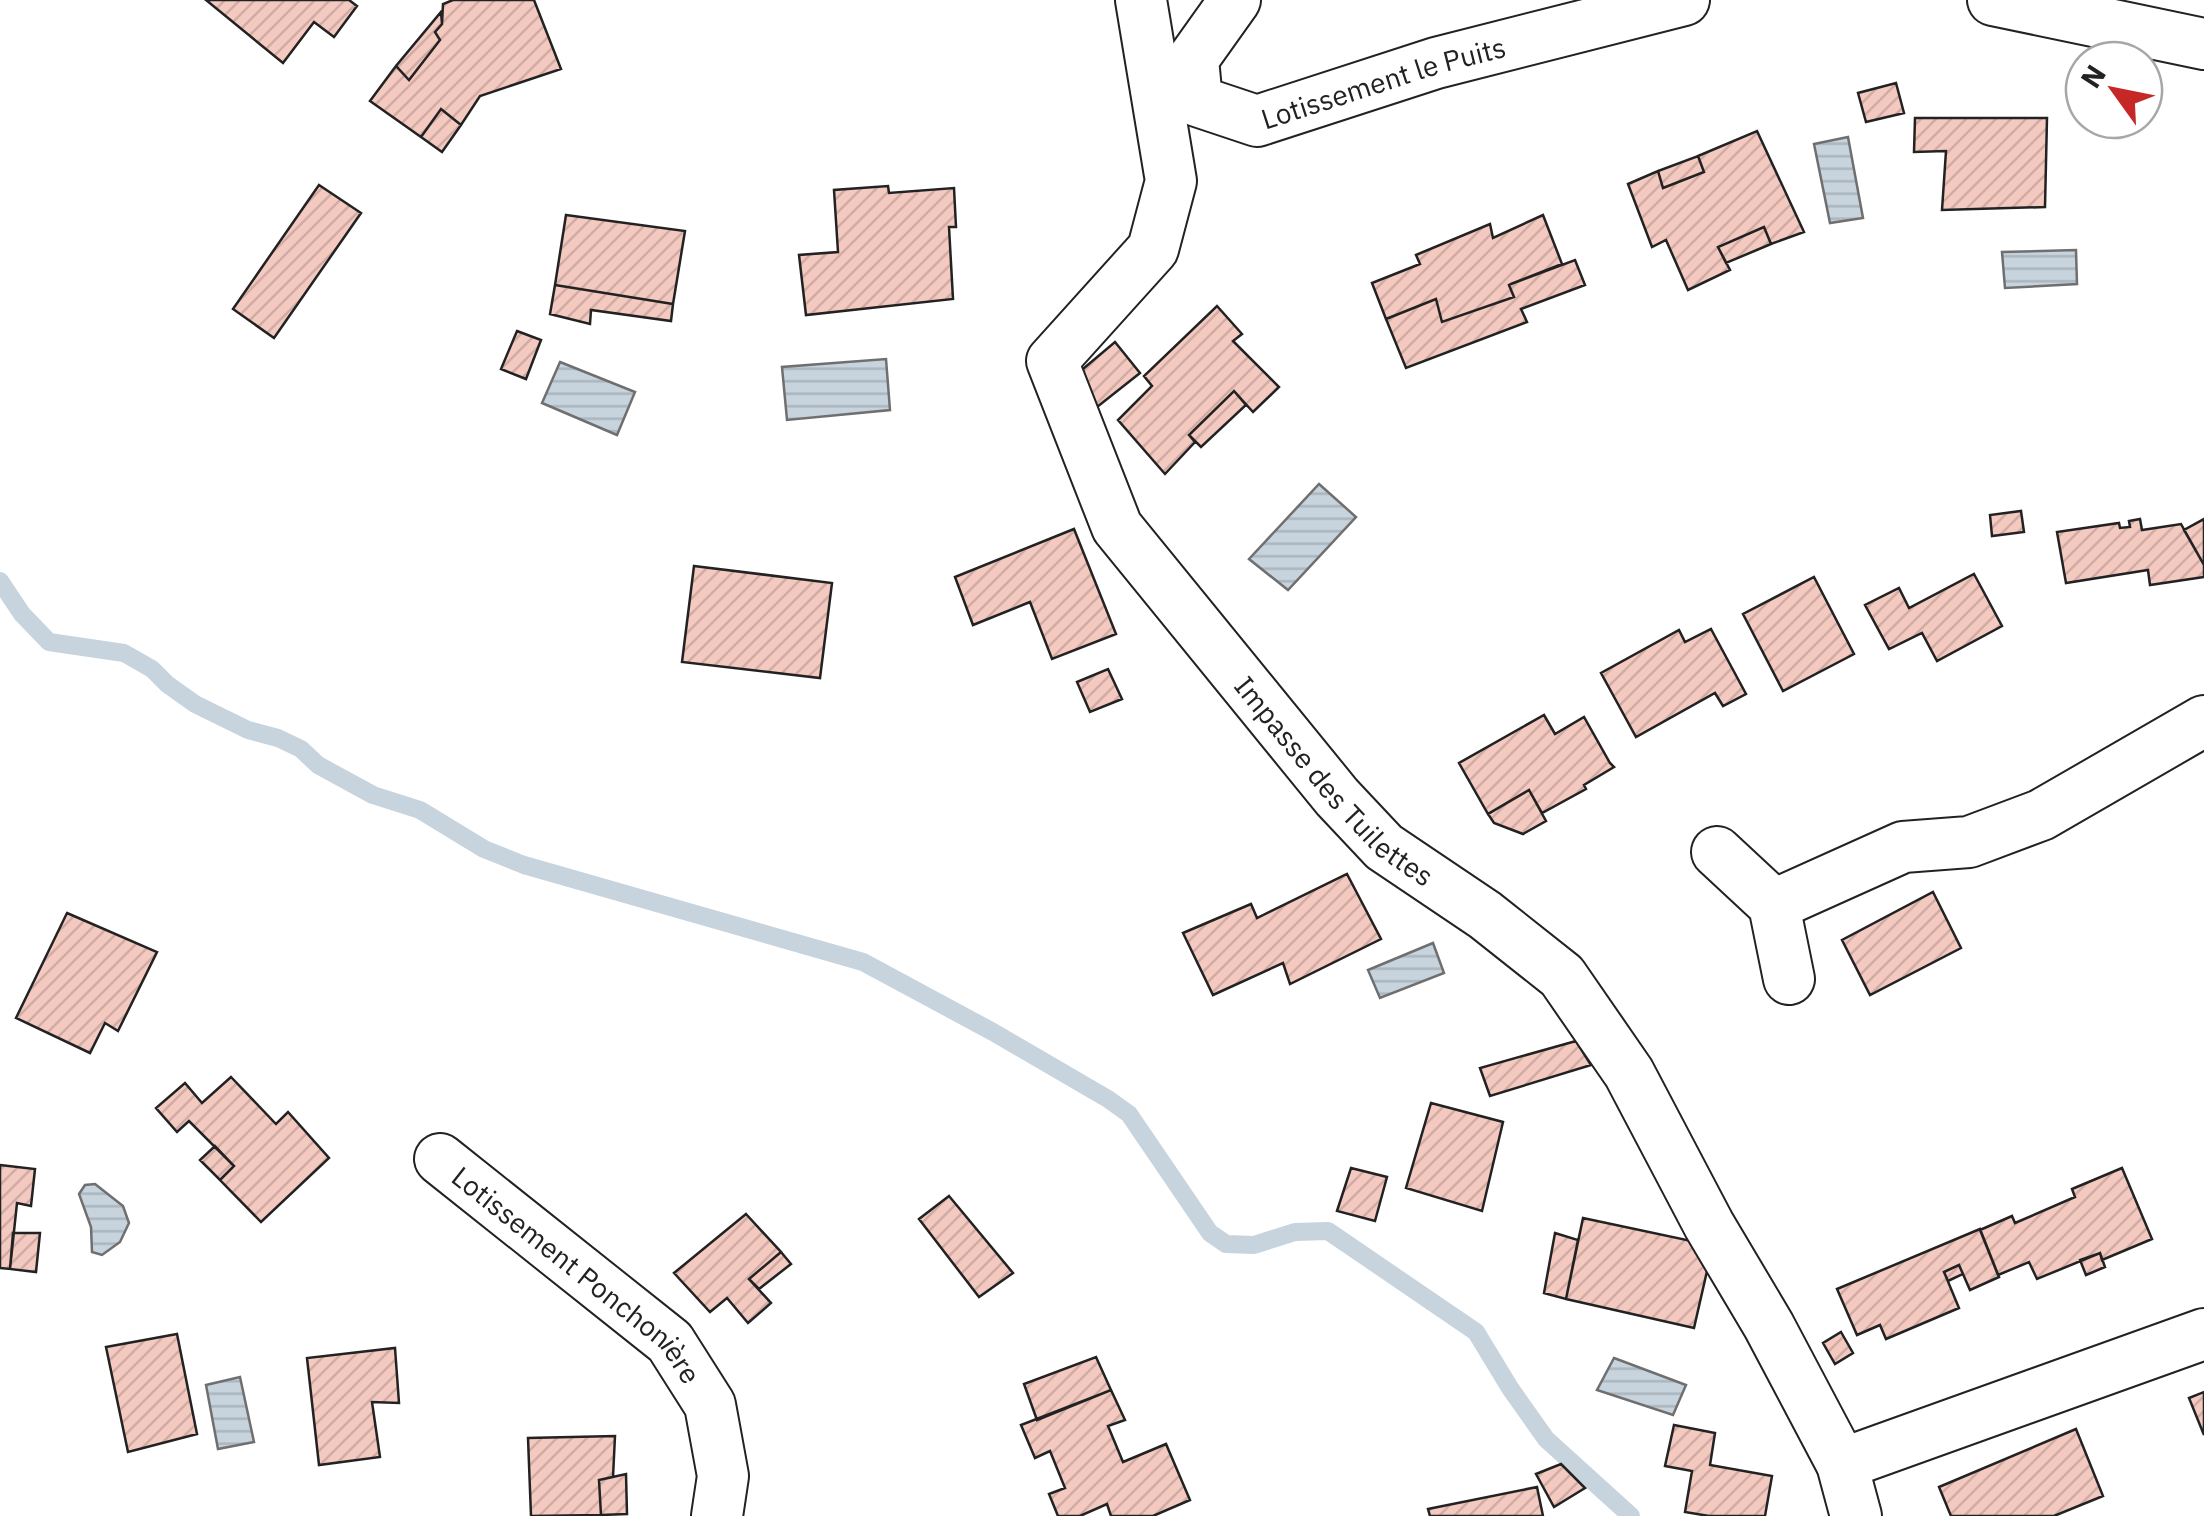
<svg xmlns="http://www.w3.org/2000/svg" width="2204" height="1516" viewBox="0 0 2204 1516" font-family="'IBM Plex Sans',sans-serif">
	<style>
		.water { fill: url(#water-rules); stroke: #6f6f6f; stroke-width: 2.5 }
		.lines { fill: none; stroke-linecap: round; stroke-linejoin: round }
		.stream { stroke: #c7d3dd; stroke-width: 18 }
		.building { fill: url(#building-hatch); stroke: #222; stroke-width: 2.5 }
		.minor-casing { stroke: #222; stroke-width: 54 }
		.minor { stroke: #fff; stroke-width: 50 }
		.labels { text-anchor: middle; dominant-baseline: central; stroke-width: 8; stroke-linejoin: round; paint-order: stroke }
		.street-label { font-size: 28px; fill: #222; stroke: #fff }
	</style>
	<defs>
		<pattern id="water-rules" width="6" height="5" patternUnits="userSpaceOnUse" patternTransform="scale(2.5)"><rect width="6" height="5" fill="#c7d3dd"/><path d="M0 2.5h6" fill="none" stroke="#abb5bd"/></pattern>
		<pattern id="building-hatch" width="6" height="6" patternUnits="userSpaceOnUse" patternTransform="scale(2.5)"><rect width="6" height="6" fill="#f3c9c0"/><path d="M-1 1l2-2M0 6l6-6M5 7l2-2" fill="none" stroke="#d0aca5"/></pattern>
	</defs>
	<rect width="100%" height="100%" fill="#fff"/>
	<!-- water -->
	<path class="water" d="M1848 137 1863 218 1830 223 1814 144Z
		M2076 250 2077 284 2005 288 2002 252Z
		M886 359 890 410 787 420 782 367Z
		M560 362 635 392 617 435 542 403Z
		M1319 484 1356 517 1288 590 1249 559Z
		M1433 943 1444 973 1380 998 1368 970Z
		M95 1184 123 1206 129 1223 120 1242 102 1255 92 1252 91 1227 79 1194 85 1185Z
		M1614 1358 1686 1385 1673 1415 1597 1390Z
		M240 1377 254 1442 218 1449 206 1385Z"/>
	<g class="lines">
		<!-- stream -->
		<path class="stream" d="M0 581 22 614 49 642 124 653 152 669 167 684 195 704 248 730 278 738 301 749 318 765 373 795 420 810 484 849 524 865 863 962 993 1032 1108 1099 1129 1114 1210 1233 1226 1244 1254 1245 1295 1232 1328 1231 1476 1332 1510 1388 1546 1439 1631 1516"/>
	</g>
	<!-- building -->
	<path class="building" d="M206 0H349L357 6 334 37 314 22 283 63Z
		M453 0H534L561 69 480 96 461 125 441 109 421 137 370 101 396 66 409 80 440 40 435 32 442 24 443 4Z
		M441 12 442 24 435 32 440 40 409 80 396 66Z
		M1896 83 1904 113 1866 122 1858 93Z
		M441 109 461 125 442 152 421 137Z
		M1915 118H2047L2045 207 1942 210 1946 151 1914 152Z
		M1757 131 1804 232 1771 244 1764 227 1718 247 1730 270 1688 290 1666 240 1652 247 1628 184 1658 171 1663 188 1704 172 1698 156Z
		M1698 156 1704 172 1663 188 1658 171Z
		M319 185 361 213 274 338 233 309Z
		M888 186 889 193 954 188 956 227H949L953 299 806 315 799 255 838 252 834 190Z
		M566 215 685 231 673 304 555 285Z
		M1543 215 1562 264 1511 284 1509 285 1514 297 1442 322 1436 299 1386 319 1372 283 1420 264 1416 255 1490 224 1493 238Z
		M1764 227 1771 244 1726 263 1718 247Z
		M1575 260 1585 285 1521 309 1527 322 1406 368 1386 319 1436 299 1442 322 1514 297 1509 285 1511 284Z
		M555 285 673 304 671 321 591 310 590 324 550 314Z
		M1217 306 1242 334 1233 341 1279 387 1253 412 1234 391 1189 435 1195 442 1165 474 1118 420 1152 386 1144 376Z
		M517 331 541 340 526 379 501 369Z
		M1115 342 1140 373 1092 411 1071 379Z
		M1234 391 1246 405 1201 447 1189 435Z
		M2021 511 2024 532 1992 536 1990 515Z
		M2140 519 2142 530 2181 524 2204 565V577L2150 585 2148 570 2066 583 2057 532 2119 523 2120 528 2130 527 2129 521Z
		M2204 519V565L2184 530Z
		M1074 529 1116 634 1052 659 1030 602 973 625 955 577Z
		M694 566 832 583 820 678 682 662Z
		M1974 574 2002 626 1937 661 1922 633 1889 649 1865 605 1899 588 1909 608Z
		M1814 577 1854 654 1783 691 1743 614Z
		M1711 629 1746 694 1723 706 1715 693 1636 737 1601 673 1679 630 1685 642Z
		M1108 669 1122 699 1090 712 1077 682Z
		M1544 715 1555 734 1584 717 1610 763 1614 767 1584 785 1586 789 1542 813 1529 790 1488 814 1459 763Z
		M1529 790 1546 821 1523 834 1494 823 1488 814Z
		M1347 874 1381 939 1290 984 1283 963 1213 995 1183 933 1251 904 1257 918Z
		M1933 892 1961 948 1870 995 1842 940Z
		M67 913 157 952 118 1031 105 1023 90 1053 16 1018Z
		M1576 1041 1591 1065 1490 1096 1480 1068Z
		M231 1077 276 1124 288 1112 329 1158 261 1222 220 1180 234 1166 189 1121 177 1132 156 1108 185 1083 202 1103Z
		M1431 1103 1503 1122 1482 1211 1406 1188Z
		M215 1146 234 1166 220 1180 200 1160Z
		M0 1165 35 1169 31 1206 17 1203 10 1269 0 1268Z
		M1351 1168 1387 1177 1375 1221 1337 1211Z
		M2122 1168 2152 1239 2102 1260 2100 1253 2037 1279 2029 1262 1998 1275 1980 1230 2012 1216 2015 1223 2075 1197 2072 1189Z
		M949 1196 1013 1273 979 1297 919 1219Z
		M746 1214 781 1252 749 1279 771 1303 748 1323 727 1298 710 1312 674 1273Z
		M1583 1218 1701 1243 1710 1258 1694 1328 1566 1299Z
		M1980 1229 1999 1277 1970 1290 1959 1265 1944 1272 1959 1308 1886 1339 1880 1325 1857 1335 1837 1289Z
		M13 1233H40L36 1272 10 1269Z
		M1555 1233 1578 1240 1566 1299 1544 1293Z
		M781 1252 791 1264 759 1289 749 1279Z
		M2100 1253 2105 1267 2086 1275 2080 1260Z
		M1959 1265 1963 1274 1948 1281 1944 1272Z
		M1841 1332 1853 1353 1835 1364 1823 1343Z
		M177 1334 197 1434 128 1452 106 1347Z
		M395 1348 399 1403 372 1402 380 1457 319 1465 307 1358Z
		M1096 1357 1111 1390 1037 1420 1024 1384Z
		M1111 1390 1125 1420 1108 1426 1123 1462 1166 1444 1190 1500 1153 1516H1111L1107 1504 1080 1516H1058L1049 1494 1065 1488 1050 1451 1035 1458 1021 1425Z
		M2204 1392V1435L2189 1398Z
		M1674 1425 1715 1433 1710 1465 1772 1476 1765 1516H1709L1685 1512 1692 1471 1665 1466Z
		M2076 1429 2103 1496 2054 1516H1951L1939 1487Z
		M615 1436 613 1477 599 1480 601 1515 531 1516 528 1438Z
		M1561 1464 1585 1488 1554 1507 1536 1474Z
		M626 1474 627 1514 601 1515 599 1480Z
		M1537 1487 1543 1516H1430L1428 1509Z"/>
	<g class="lines">
		<defs>
			<g id="minor">
				<path id="s1" d="M1141 0 1171 181 1153 249 1052 361 1117 527 1337 797 1384 847 1485 915 1562 976 1629 1073 1709 1225 1769 1326 1842 1464 1856 1516"/>
				<path id="s2" d="M1235 0 1193 59 1197 101 1257 121 1436 63 1684 0"/>
				<path d="M1993 0 2204 44"/>
				<path d="M1717 852 1774 905 1789 979"/>
				<path d="M1774 905 1903 847 1969 842 2041 815 2204 721"/>
				<path id="s3" d="M440 1159 670 1342 710 1405 723 1476 717 1516"/>
				<path d="M1842 1464 2204 1334"/>
			</g>
		</defs>
		<!-- minor casing -->
		<use href="#minor" class="minor-casing"/>
		<!-- minor -->
		<use href="#minor" class="minor"/>
	</g>
	<g class="labels">
		<!-- street labels -->
		<g class="street-label">
			<text stroke="none"><textPath href="#s2" startOffset="310">Lotissement le Puits</textPath></text>
			<text stroke="none"><textPath href="#s1" startOffset="918">Impasse des Tuilettes</textPath></text>
			<text stroke="none"><textPath href="#s3" startOffset="180">Lotissement Ponchonière</textPath></text>
		</g>
	</g>
	<!-- north arrow -->
	<g transform="translate(2114 90) rotate(303)"><circle r="48" fill="#ffffff" stroke="#a7a7a7" stroke-width="2.5"/>
	<path d="M0-8L18 38L0 25L-18 38Z" fill="#c62828"/>
	<text y="-15" font-size="28" font-weight="bold" text-anchor="middle" fill="#222222">N</text>
	</g>
</svg>
